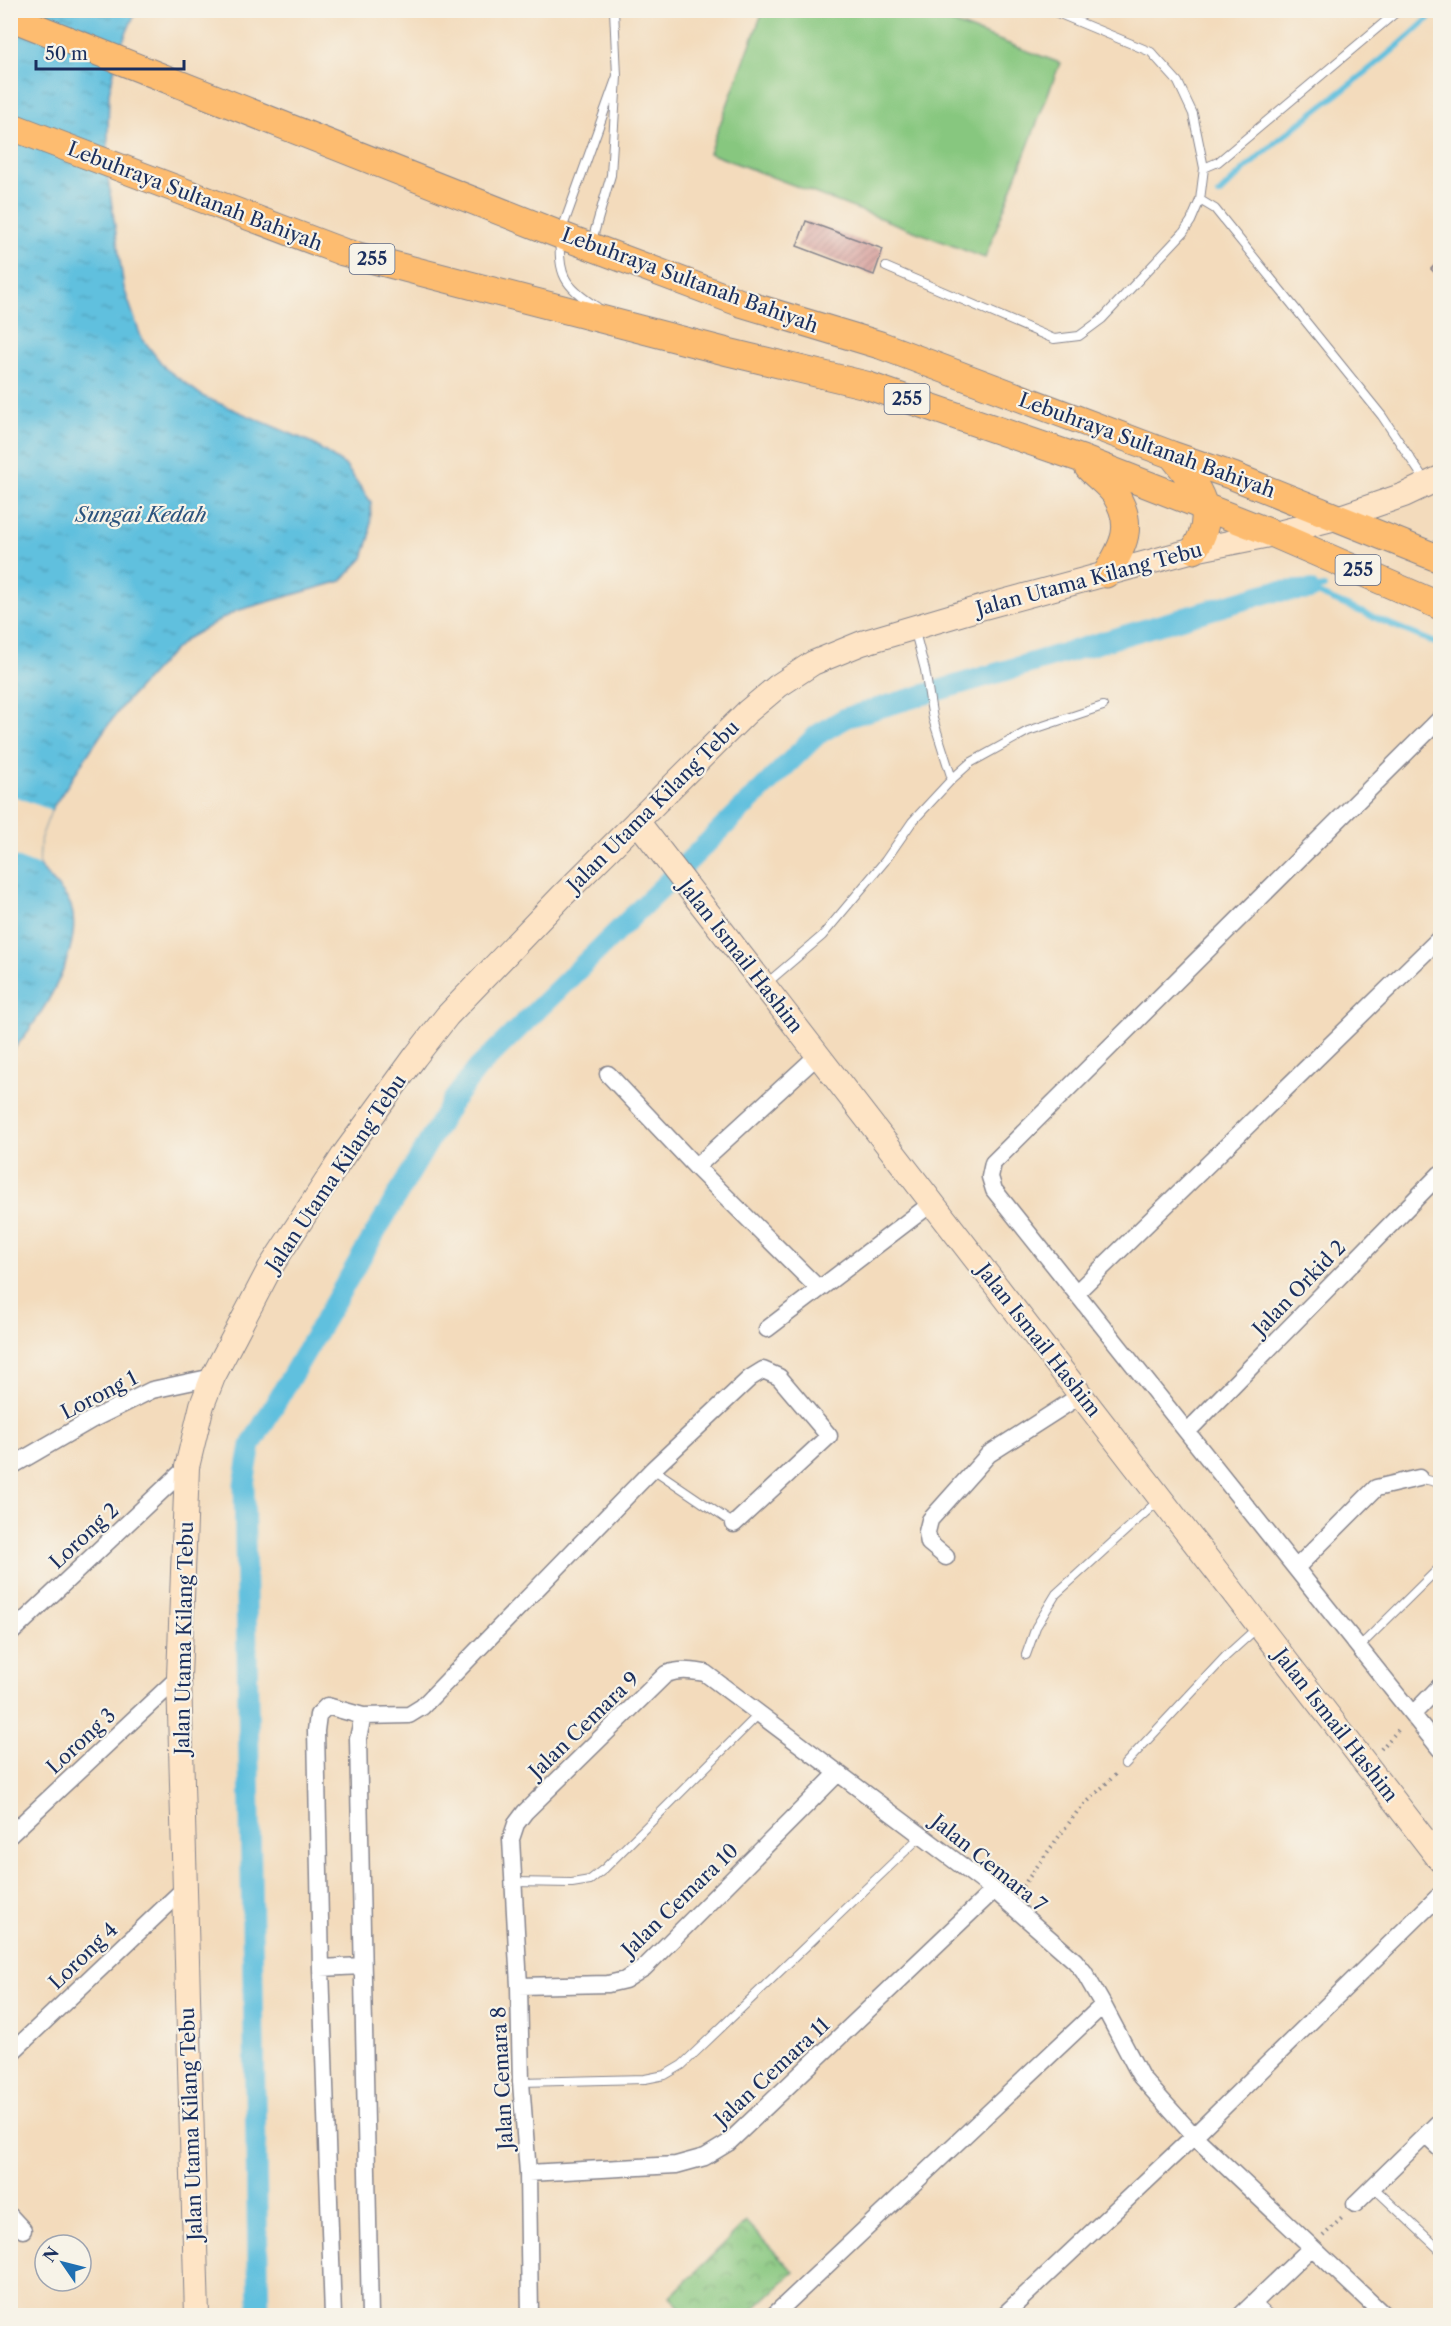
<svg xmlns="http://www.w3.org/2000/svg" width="1451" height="2326" viewBox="0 0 1451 2326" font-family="'Libre Caslon Text',serif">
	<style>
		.green { fill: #87c77f; stroke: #517b6e; stroke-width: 1.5 }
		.park { fill: url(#park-crowns); stroke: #517b6e; stroke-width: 1.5 }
		.water { fill: url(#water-ripples); stroke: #3e789e; stroke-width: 1.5 }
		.pier { fill: #f3dbbc }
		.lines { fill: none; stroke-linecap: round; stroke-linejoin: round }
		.stream { stroke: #60c0de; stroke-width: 6 }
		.canal { stroke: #60c0de; stroke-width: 21 }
		.building { fill: url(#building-hatch) }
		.lane-casing { stroke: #87858d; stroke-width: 10 }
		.street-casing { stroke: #87858d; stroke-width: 19 }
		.secondary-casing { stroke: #87858d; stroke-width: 26 }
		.primary-casing { stroke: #87858d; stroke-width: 29 }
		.path { stroke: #87858d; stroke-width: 4; stroke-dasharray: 1.5 4.5; stroke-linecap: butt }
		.lane { stroke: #fff; stroke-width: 8 }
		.street { stroke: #fff; stroke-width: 16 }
		.secondary { stroke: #fee4c5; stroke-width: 24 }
		.primary { stroke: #fdbc6f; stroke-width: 27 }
		.labels { text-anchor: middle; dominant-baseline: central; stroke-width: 4.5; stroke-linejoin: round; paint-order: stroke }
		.shield { fill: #f7f3e8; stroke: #5d6a87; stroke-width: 1.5 }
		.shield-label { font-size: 18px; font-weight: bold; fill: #1b2f5e }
		.street-label { font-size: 20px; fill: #1b2f5e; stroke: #f7f3e8 }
		.water-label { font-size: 21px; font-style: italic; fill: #2c537e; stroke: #f7f3e8 }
	</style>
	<defs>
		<pattern id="park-crowns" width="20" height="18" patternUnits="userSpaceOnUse" patternTransform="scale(1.5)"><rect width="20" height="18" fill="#87c77f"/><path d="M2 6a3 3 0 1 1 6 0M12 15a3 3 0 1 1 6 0" fill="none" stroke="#6ea26b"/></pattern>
		<pattern id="water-ripples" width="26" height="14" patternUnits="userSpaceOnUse" patternTransform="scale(1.5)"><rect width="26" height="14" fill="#60c0de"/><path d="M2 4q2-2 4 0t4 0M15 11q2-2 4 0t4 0" fill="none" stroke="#4e9cb7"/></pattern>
		<pattern id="building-hatch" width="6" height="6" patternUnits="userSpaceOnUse" patternTransform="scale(1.5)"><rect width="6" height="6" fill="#d69d9a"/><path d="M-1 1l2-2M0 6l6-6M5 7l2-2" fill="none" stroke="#ad8081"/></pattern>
	</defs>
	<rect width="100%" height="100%" fill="#f7f3e8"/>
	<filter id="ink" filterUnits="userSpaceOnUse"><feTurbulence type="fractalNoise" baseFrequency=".0167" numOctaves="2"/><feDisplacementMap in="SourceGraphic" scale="12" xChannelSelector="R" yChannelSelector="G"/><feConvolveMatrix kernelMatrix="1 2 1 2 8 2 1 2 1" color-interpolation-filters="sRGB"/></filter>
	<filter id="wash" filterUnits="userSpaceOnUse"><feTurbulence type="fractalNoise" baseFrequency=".008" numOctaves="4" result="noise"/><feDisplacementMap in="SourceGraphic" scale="24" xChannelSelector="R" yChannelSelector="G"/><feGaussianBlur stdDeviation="1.35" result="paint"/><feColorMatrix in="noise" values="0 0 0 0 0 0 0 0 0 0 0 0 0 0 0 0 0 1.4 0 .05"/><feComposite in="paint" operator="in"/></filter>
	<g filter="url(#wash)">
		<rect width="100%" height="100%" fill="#f3dbbc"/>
		<!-- green -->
		<path class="green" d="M763 11H921L1060 63 985 258 709 153Z"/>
		<!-- park -->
		<path class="park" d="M746 2222 794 2272 747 2315H687L670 2297Z"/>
		<!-- water -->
		<path class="water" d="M11 11H136L119 50 109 93 107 172 124 288 141 337 165 368 204 397 310 442 345 465 371 502 370 536 363 558 341 581 236 611 186 639 166 658 123 705 100 736 51 810 40 839 39 866C47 876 67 894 71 906 85 949 39 1022 11 1052Z"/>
		<!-- pier -->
		<path class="pier" d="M11 795 51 810 40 839 39 866 11 855Z"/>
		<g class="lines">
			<!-- stream -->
			<path class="stream" d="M1219 194C1285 126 1369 78 1437 10
				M1309 590 1440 645
				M1310 590 1324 587"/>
			<!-- canal -->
			<path class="canal" d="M259 2316 244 1484 251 1445 453 1100 478 1068 817 735 845 718 1271 592 1309 590"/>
		</g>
		<g id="blocks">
			<!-- building -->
			<path class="building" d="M806 221 883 249 874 275 797 246Z
				M1440 260V278L1431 269Z"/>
		</g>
	</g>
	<g filter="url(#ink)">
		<use href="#blocks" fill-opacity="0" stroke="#87858d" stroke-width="1.5"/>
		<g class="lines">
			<defs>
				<path id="lane" d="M1204 168 1218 162 1399 10
					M1200 200 1215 209 1382 416 1426 482
					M591 244 611 175 617 76 614 10
					M886 267 1054 339 1079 336 1102 319 1183 233 1191 221 1200 200 1204 168 1193 114 1178 82 1151 52 1050 10
					M597 307C563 286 558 274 560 235L617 76
					M914 628 925 670 933 719 952 779
					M767 983 822 936 885 861 912 822 952 779 970 763 1028 731 1103 706
					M653 1469 734 1524
					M1419 1478 1440 1483
					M1359 1647 1440 1567
					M1026 1655 1036 1627 1056 1594 1158 1501
					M1125 1764 1226 1656 1258 1627
					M513 1882 572 1883 590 1880 604 1869 759 1714
					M521 2082 645 2079 665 2075 682 2065 922 1835
					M1373 2187 1440 2250
					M1255 2301 1271 2316"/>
				<path id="street" d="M1440 719 993 1163 990 1177 994 1190 1440 1749
					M608 1074 696 1167 819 1289
					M696 1167 818 1055
					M1076 1293 1440 938
					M767 1329 932 1203
					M1187 1432 1440 1174
					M10 1467 91 1420 152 1390 213 1377
					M946 1557 929 1543 927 1532 930 1520 989 1454 1081 1395
					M1296 1568 1376 1488 1419 1478
					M10 1634 187 1467
					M1413 1714 1440 1686
					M10 1835 179 1677
					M321 1968 362 1966
					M519 1986 608 1984 625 1980 644 1968 838 1773
					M10 2054 184 1889
					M1426 2136 1440 2149
					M528 2173 676 2165 705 2157 728 2143 994 1890
					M1355 2204 1440 2121
					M10 2216 23 2230
					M333 2316 321 1968 316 1731 318 1715 327 1706 363 1716
					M370 2316 358 1738 363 1716 409 1715 422 1707 653 1469 750 1378 763 1370 779 1377 829 1436 734 1524
					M530 2316 528 2173 521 2082 519 1986 511 1839 516 1824 525 1812 666 1674C680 1669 691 1671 705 1673L994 1890 1075 1961 1084 1972 1103 2005 1141 2077 1194 2136 1385 2316
					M773 2316 1103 2005
					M1003 2316 1194 2136 1440 1895
					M1240 2316 1312 2247"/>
				<path id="secondary" d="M637 821 1440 1860
					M197 2316 179 1677 187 1467 202 1405 213 1377 270 1268 345 1153 415 1057 447 1016 562 896 747 712 778 686 813 663 862 643 973 610 1194 550 1274 534 1340 517 1404 495 1440 478"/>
				<path id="primary" d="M10 17 560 235 741 303 880 345 1172 455 1233 476 1440 559
					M10 126 343 252 728 352 866 385 1082 459 1274 534 1440 606
					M1172 455C1196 485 1220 513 1194 550
					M1088 467C1096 476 1108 484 1115 494 1135 525 1124 546 1106 574"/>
			</defs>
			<!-- lane casing -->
			<use href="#lane" class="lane-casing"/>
			<!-- street casing -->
			<use href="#street" class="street-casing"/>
			<!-- secondary casing -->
			<use href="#secondary" class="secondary-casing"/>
			<!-- primary casing -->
			<use href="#primary" class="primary-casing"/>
			<!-- path -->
			<path class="path" d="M1381 1749 1400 1728
				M1019 1891 1077 1812 1117 1773
				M1323 2236 1344 2216"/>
			<!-- lane -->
			<use href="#lane" class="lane"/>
			<!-- street -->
			<use href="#street" class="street"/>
			<!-- secondary -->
			<use href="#secondary" class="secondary"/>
			<!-- primary -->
			<use href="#primary" class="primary"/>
		</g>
	</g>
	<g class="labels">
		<!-- shield labels -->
		<g class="shield">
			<rect x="349.5" y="244" width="45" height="30" rx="4.5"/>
			<rect x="884.5" y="384" width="45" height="30" rx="4.5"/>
			<rect x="1335.5" y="555" width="45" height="30" rx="4.5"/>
		</g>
		<g class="shield-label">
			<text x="372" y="259">255</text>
			<text x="907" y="399">255</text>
			<text x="1358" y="570">255</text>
		</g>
		<!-- street labels -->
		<g class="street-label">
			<text transform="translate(195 196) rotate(21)">Lebuhraya Sultanah Bahiyah</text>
			<text transform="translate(690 280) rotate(20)">Lebuhraya Sultanah Bahiyah</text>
			<text transform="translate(1147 445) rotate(20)">Lebuhraya Sultanah Bahiyah</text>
			<text transform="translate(1089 579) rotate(-15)">Jalan Utama Kilang Tebu</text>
			<text transform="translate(653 806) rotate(-45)">Jalan Utama Kilang Tebu</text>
			<text transform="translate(741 956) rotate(52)">Jalan Ismail Hashim</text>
			<text transform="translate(336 1173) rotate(-56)">Jalan Utama Kilang Tebu</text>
			<text transform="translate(1299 1288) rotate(-46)">Jalan Orkid 2</text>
			<text transform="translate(1039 1340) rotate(52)">Jalan Ismail Hashim</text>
			<text transform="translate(99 1395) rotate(-27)">Lorong 1</text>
			<text transform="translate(84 1536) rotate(-43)">Lorong 2</text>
			<text transform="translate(184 1638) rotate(-89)">Jalan Utama Kilang Tebu</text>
			<text transform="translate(584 1725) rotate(-44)">Jalan Cemara 9</text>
			<text transform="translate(1336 1725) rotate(52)">Jalan Ismail Hashim</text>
			<text transform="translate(81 1741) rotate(-43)">Lorong 3</text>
			<text transform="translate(989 1863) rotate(39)">Jalan Cemara 7</text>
			<text transform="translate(680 1900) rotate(-44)">Jalan Cemara 10</text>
			<text transform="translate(83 1956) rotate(-44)">Lorong 4</text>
			<text transform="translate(772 2072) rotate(-43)">Jalan Cemara 11</text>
			<text transform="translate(502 2078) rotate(-93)">Jalan Cemara 8</text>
			<text transform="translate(191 2124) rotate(-92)">Jalan Utama Kilang Tebu</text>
		</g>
		<!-- water labels -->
		<g class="water-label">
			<text x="141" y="514">Sungai Kedah</text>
		</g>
	</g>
	<!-- margin -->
	<rect width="1451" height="2326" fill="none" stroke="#f7f3e8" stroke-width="36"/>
	<!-- north arrow -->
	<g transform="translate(63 2263) rotate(305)"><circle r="28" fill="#f7f3e8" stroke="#9fa5b1" stroke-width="1.5"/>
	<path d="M0-4.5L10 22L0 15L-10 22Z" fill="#1f6fb2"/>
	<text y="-9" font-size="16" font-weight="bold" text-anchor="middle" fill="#1b2f5e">N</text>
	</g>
	<!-- scale -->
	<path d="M36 60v9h148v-9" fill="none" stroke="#1b2f5e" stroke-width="3"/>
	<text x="45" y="60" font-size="18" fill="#1b2f5e" stroke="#f7f3e8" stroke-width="4.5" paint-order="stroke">50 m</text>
</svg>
